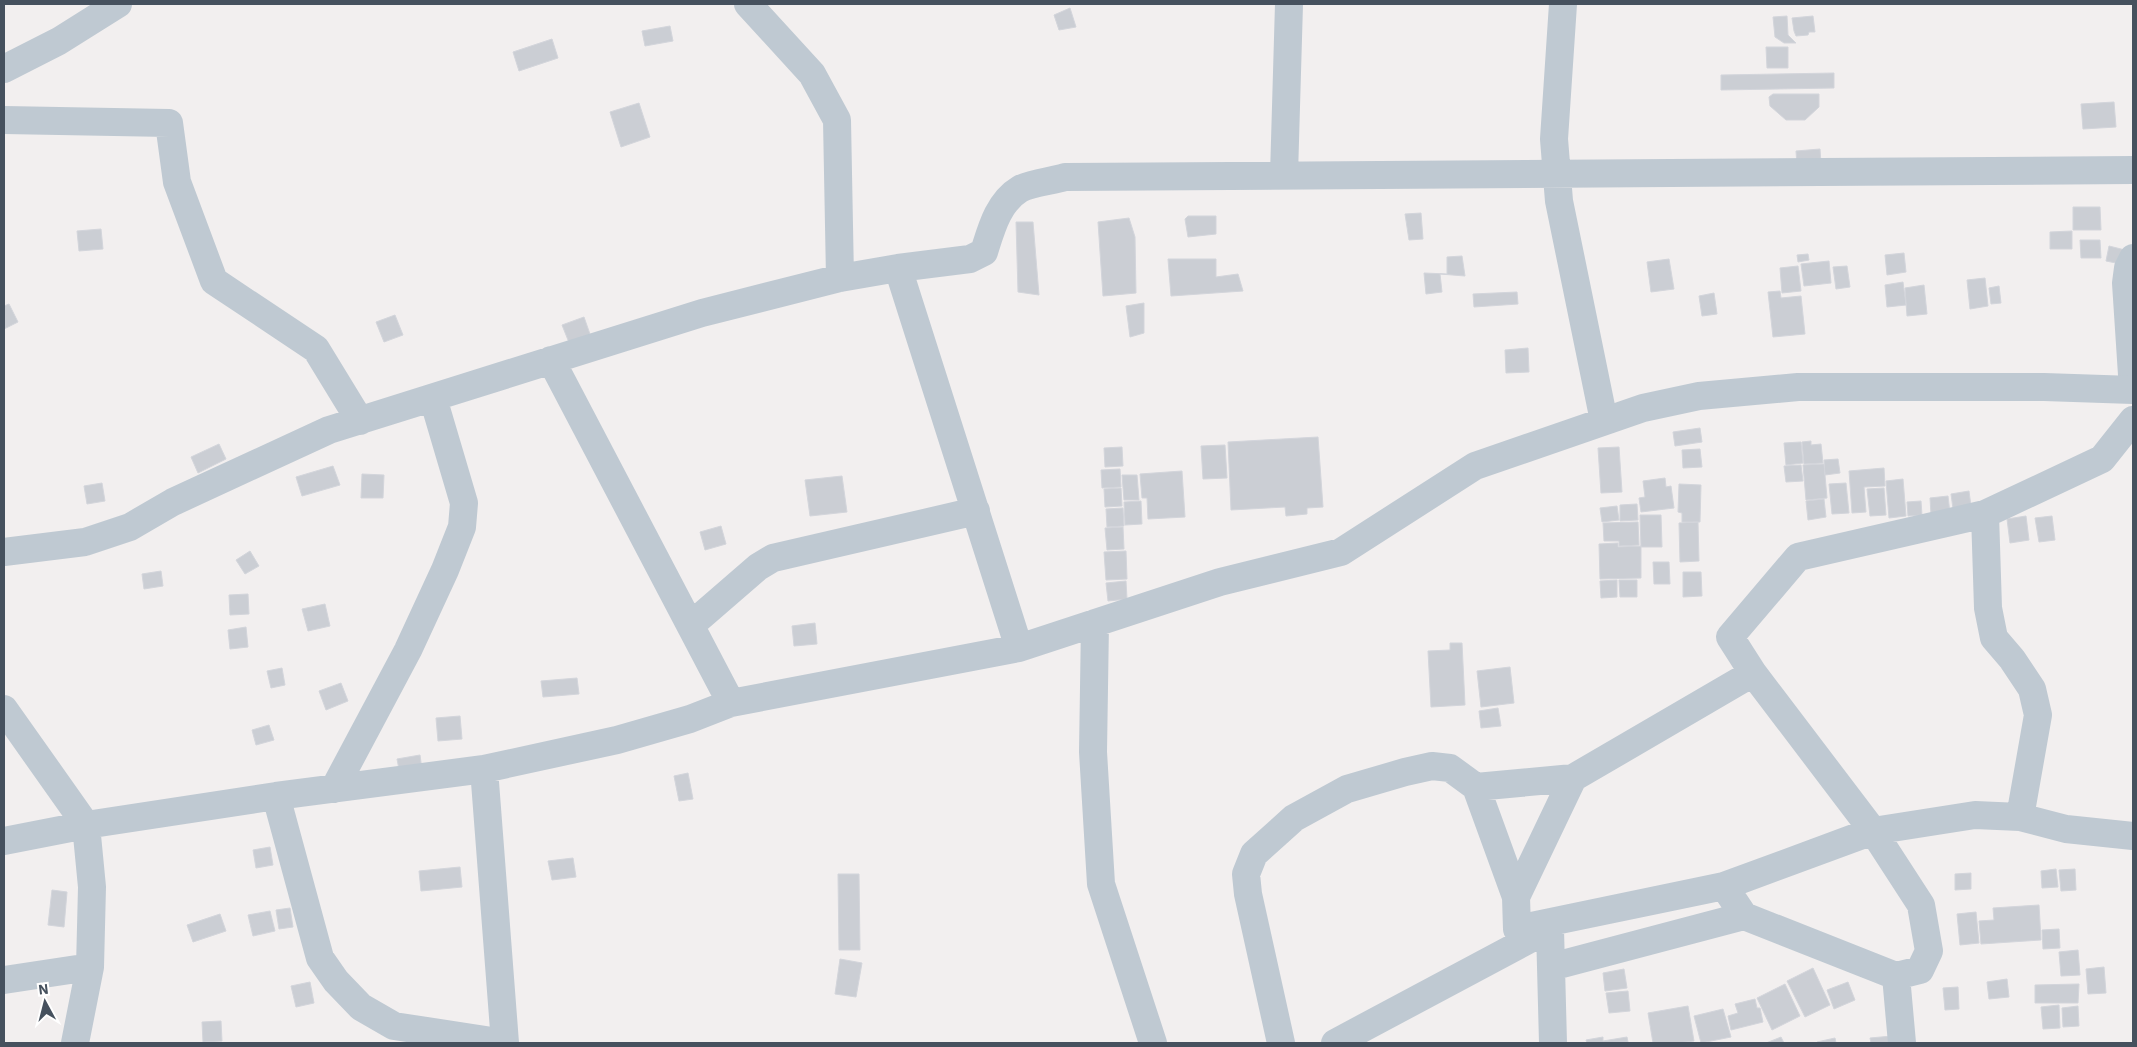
<svg xmlns="http://www.w3.org/2000/svg" width="2137" height="1047" viewBox="0 0 2137 1047" font-family="'IBM Plex Sans',sans-serif">
	<style>
		.building { fill: #cbced4; stroke: #d3d5db }
		.lines { fill: none; stroke-linecap: round; stroke-linejoin: round }
		.minor { stroke: #bfc9d2; stroke-width: 28 }
	</style>
	<rect width="100%" height="100%" fill="#f2efef"/>
	<!-- building -->
	<path class="building" d="M1070 8 1076 27 1059 30 1054 15Z
		M1787 16 1788 35 1796 43H1784L1775 37 1773 17Z
		M1813 16 1815 32H1809L1808 35 1796 36 1794 31 1792 18Z
		M670 26 673 41 645 46 642 31Z
		M552 39 558 58 519 71 513 52Z
		M1766 47H1788V68H1767Z
		M1834 73V88L1721 90V75Z
		M1773 94H1819V107L1805 120H1786L1770 106 1769 97Z
		M2114 102 2116 127 2083 129 2081 104Z
		M639 103 650 137 621 147 610 112Z
		M1820 149 1821 164 1797 165 1796 151Z
		M2073 207H2100L2101 230H2073Z
		M1421 213 1423 239 1409 240 1405 214Z
		M1188 216H1216V234L1188 237 1185 219Z
		M1129 218 1135 237 1136 293 1103 296 1098 222Z
		M1016 222H1033L1039 295 1018 292Z
		M101 229 103 249 79 251 77 231Z
		M2072 231V249H2050V232Z
		M2080 240H2100L2101 258H2081Z
		M2109 246 2129 251 2126 265 2106 261Z
		M1904 253 1906 272 1887 275 1885 255Z
		M1808 254 1809 260 1798 262 1797 255Z
		M1462 256 1465 276 1440 274 1442 292 1426 294 1424 273 1447 274V257Z
		M1168 259H1216V277L1238 274 1243 291 1171 296Z
		M1669 259 1674 289 1651 292 1647 262Z
		M1829 261 1831 283 1804 286 1801 264Z
		M1798 266 1801 291 1782 293 1780 268Z
		M1847 266 1850 287 1836 289 1833 267Z
		M1985 278 1988 306 1970 309 1967 280Z
		M1903 282 1906 305 1887 307 1885 285Z
		M1924 285 1927 314 1907 316 1905 288Z
		M1999 286 2001 303 1991 304 1989 288Z
		M1780 291 1781 298 1801 296 1805 334 1773 337 1768 292Z
		M1517 292 1518 304 1474 307 1473 294Z
		M1714 293 1717 314 1702 316 1699 296Z
		M1144 303V333L1130 337 1126 306Z
		M9 304 18 322 4 329V306Z
		M395 315 403 335 384 342 376 322Z
		M584 317 591 337 570 345 562 325Z
		M1528 348 1529 372 1506 373 1505 350Z
		M1700 428 1702 442 1675 446 1673 432Z
		M1318 437 1323 507 1307 508V514L1286 516 1285 507 1231 510 1228 442Z
		M1811 441V445L1821 444 1823 463 1804 464 1802 442Z
		M1801 442 1803 463 1786 465 1784 443Z
		M219 444 226 459 198 473 191 457Z
		M1225 445 1227 478 1203 479 1201 446Z
		M1122 447 1123 466 1105 467 1104 448Z
		M1619 447 1622 492 1601 493 1598 448Z
		M1700 449 1702 467 1683 468 1682 450Z
		M1838 459 1840 473 1825 475 1824 460Z
		M1824 464 1827 498 1806 500 1803 465Z
		M1801 465 1803 481 1786 482 1784 466Z
		M333 466 340 485 302 496 296 477Z
		M1884 468 1885 486 1864 487 1866 512 1852 513 1849 471Z
		M1120 469 1121 487 1102 488 1101 470Z
		M1182 471 1185 517 1148 519 1147 498H1142L1140 474Z
		M362 474 384 475 383 498H361Z
		M1122 475H1137L1139 500H1124Z
		M842 476 847 512 810 516 805 480Z
		M1665 478 1666 487 1671 486 1674 508 1641 512 1639 498 1645 497 1643 481Z
		M1903 479 1906 516 1889 518 1886 481Z
		M102 483 105 501 87 504 84 486Z
		M1846 483 1849 513 1832 514 1829 484Z
		M1679 484 1701 485 1700 522H1682V513L1678 512Z
		M1121 488 1122 506 1105 507 1104 489Z
		M1884 488 1886 515 1870 516 1867 489Z
		M1969 491 1972 514 1954 516 1951 494Z
		M1948 496 1950 513 1931 515 1930 498Z
		M1824 499 1826 517 1808 520 1806 501Z
		M1141 501 1142 524 1125 525 1124 502Z
		M1921 501 1922 515 1908 516 1907 502Z
		M1637 504 1638 520 1620 521V505Z
		M1617 506 1619 520 1602 522 1600 508Z
		M1123 508 1124 526 1107 527 1106 509Z
		M1640 515H1661L1662 547H1641Z
		M2026 516 2029 540 2010 543 2007 519Z
		M2052 516 2055 540 2039 542 2035 518Z
		M1638 522 1639 545 1619 546V541H1604L1603 523Z
		M1698 522 1699 561 1680 562 1679 523Z
		M721 526 726 544 705 550 700 532Z
		M1123 527 1124 549 1107 550 1105 528Z
		M1618 543V547L1641 546V578L1600 579 1599 544Z
		M250 551 259 566 245 574 236 560Z
		M1126 551 1127 579 1106 580 1104 552Z
		M1653 562H1669L1670 584H1654Z
		M161 571 163 586 144 589 142 574Z
		M1683 572H1701L1702 596 1683 597Z
		M1617 580V597L1601 598 1600 581Z
		M1619 580H1637V597H1620Z
		M1126 581 1127 599 1108 601 1106 583Z
		M248 594 249 614 230 615 229 595Z
		M325 604 330 626 308 631 302 609Z
		M815 623 817 644 794 646 792 626Z
		M246 627 248 647 230 649 228 630Z
		M1450 643H1462L1465 705 1431 707 1428 651 1450 650Z
		M1510 667 1514 703 1481 707 1477 671Z
		M282 668 285 685 271 688 267 671Z
		M577 678 579 694 543 697 541 681Z
		M341 683 348 701 326 710 319 691Z
		M1498 708 1501 726 1481 728 1479 711Z
		M460 716 462 739 438 741 436 718Z
		M269 725 274 740 256 745 252 730Z
		M420 755 423 777 401 780 397 759Z
		M688 773 693 799 679 801 674 776Z
		M270 847 273 865 256 868 253 850Z
		M573 858 576 877 552 880 548 861Z
		M460 867 462 887 421 891 419 871Z
		M2056 869 2058 887 2042 888 2041 871Z
		M2075 869 2076 890 2061 891 2059 870Z
		M1971 873V889L1955 890V874Z
		M838 874H859L860 950H839Z
		M52 890 67 892 64 927 48 925Z
		M2039 905 2041 940 1981 944 1979 921 1994 920 1993 908Z
		M290 908 293 927 279 929 276 910Z
		M270 911 275 931 253 936 248 915Z
		M1976 912 1979 943 1960 945 1957 914Z
		M220 914 226 931 193 942 187 925Z
		M2059 929 2060 948 2043 949 2042 930Z
		M2078 950 2080 975 2061 976 2059 952Z
		M840 959 862 963 856 997 835 994Z
		M2104 967 2106 993 2088 994 2086 969Z
		M1813 968 1830 1005 1805 1017 1787 981Z
		M1624 969 1627 988 1605 991 1603 973Z
		M2007 979 2009 997 1989 999 1987 982Z
		M310 982 314 1003 296 1007 291 986Z
		M1848 982 1855 1000 1834 1009 1827 990Z
		M1785 984 1800 1016 1772 1030 1757 998Z
		M2079 984 2078 1003H2035V985Z
		M1958 987 1959 1009 1945 1010 1943 988Z
		M1628 991 1630 1011 1609 1013 1606 993Z
		M1755 999 1757 1008H1760L1763 1022 1731 1030 1728 1016 1738 1013 1735 1004Z
		M2059 1005 2060 1028 2043 1029 2041 1007Z
		M1688 1006 1694 1041 1678 1043H1653L1648 1013Z
		M2078 1006 2079 1026 2063 1027 2062 1008Z
		M1723 1009 1731 1037 1701 1043 1694 1016Z
		M221 1021 222 1041 203 1042 202 1022Z
		M1892 1036 1893 1043H1871L1870 1038Z
		M1603 1037V1041L1627 1037 1628 1042 1587 1043 1586 1040Z
		M1781 1037 1784 1043H1766Z
		M1835 1038 1836 1043H1818L1817 1042Z"/>
	<g class="lines">
		<!-- minor -->
		<path class="minor" d="M748 4 812 74 837 120 840 278
			M1563 4 1554 139 1559 201 1604 421
			M4 69 59 41 118 4
			M4 120 169 123 177 182 214 281 316 349 360 421
			M1284 175 1289 4
			M2133 258 2128 268 2126 283 2133 390
			M898 268 1019 648
			M551 360 731 703
			M1985 514 1988 608 1994 638 2012 659 2032 689 2038 715 2020 817
			M4 552 85 542 130 527 173 502 329 430 702 313 840 278 898 268 970 259 984 252C991 230 998 202 1020 189 1031 183 1053 181 1065 177L2133 170
			M1095 623 1093 752 1101 884 1153 1043
			M691 625 758 567 773 558 976 511
			M4 709 86 825 92 887 90 967 75 1043
			M484 769 505 1043
			M1476 787 1516 897 1517 929H1550L1553 1043
			M334 789 408 650 445 570 462 527 464 503 433 398
			M276 796 320 958 336 981 361 1007 394 1026 505 1043
			M4 841 86 825 276 796 484 769 617 740 690 719 731 703 1019 648 1220 582 1341 552 1475 466 1643 408 1699 396 1798 387H2044L2133 390
			M1724 886 1744 916 1896 976 1920 970 1929 951 1921 905 1873 831 1753 673 1730 637 1798 557 1985 514 2102 459 2133 420
			M1516 897 1573 778
			M1517 929 1724 886 1873 831 1975 815 2020 817 2066 829 2133 836
			M1551 967 1744 916
			M1896 976 1902 1043
			M4 980 90 967
			M1281 1043 1248 894 1246 874 1254 854 1294 818 1347 789 1405 772 1432 766 1450 768 1476 787 1573 778 1753 673
			M1335 1043 1545 931"/>
	</g>
	<!-- border -->
	<rect width="2137" height="1047" fill="none" stroke="#46515e" stroke-width="10"/>
	<!-- north arrow -->
	<g transform="translate(45 1002) rotate(353)" stroke="#ffffff" stroke-width="4" paint-order="stroke">
	<path d="M0-4L9 19L0 12L-9 19Z" fill="#46515e"/>
	<text y="-8" font-size="14" font-weight="bold" text-anchor="middle" fill="#46515e">N</text>
	</g>
</svg>
